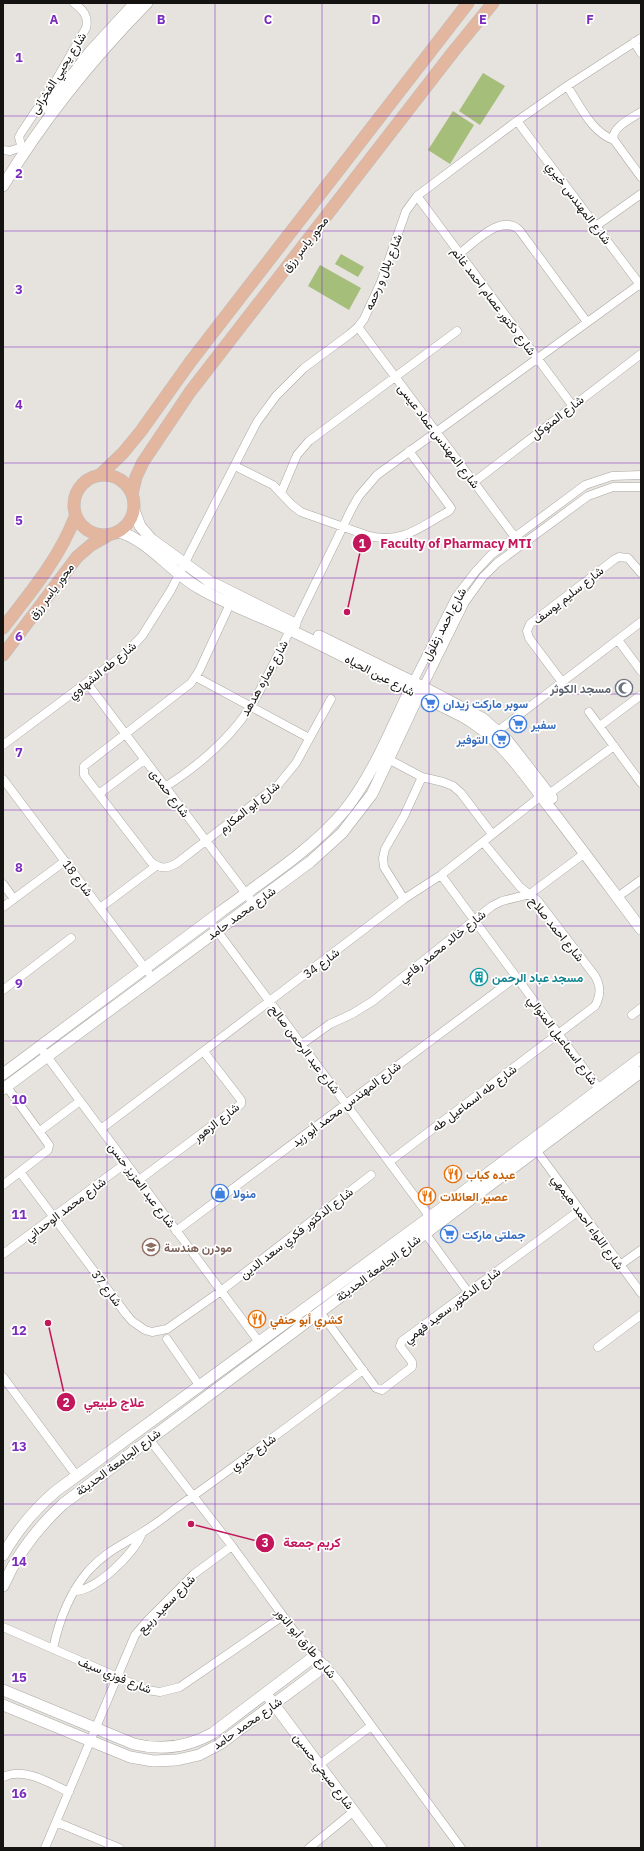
<svg xmlns="http://www.w3.org/2000/svg" width="644" height="1851" viewBox="0 0 644 1851" font-family="'IBM Plex Sans',Vazirmatn,sans-serif">
	<style>
		.green { fill: #a5be79 }
		.lines { fill: none; stroke-linecap: round; stroke-linejoin: round }
		.street-casing { stroke: #aca8a4; stroke-width: 9 }
		.secondary-casing { stroke: #aca8a4; stroke-width: 12 }
		.primary-casing { stroke: #bdbdbc; stroke-width: 13 }
		.street { stroke: #fff; stroke-width: 8 }
		.secondary { stroke: #fff; stroke-width: 11 }
		.primary { stroke: #e3b6a0; stroke-width: 12 }
		.grid { fill: none; stroke: #7b2cbf; stroke-width: 1; stroke-opacity: 0.55 }
		.labels { text-anchor: middle; dominant-baseline: central; stroke-width: 3.5; stroke-linejoin: round; paint-order: stroke }
		.street-label { font-size: 12px; fill: #141311; stroke: #fff }
		.worship-label { font-size: 12px; font-weight: bold; fill: #5b616d; stroke: #fff; text-anchor: end }
		.shop-label { font-size: 12px; font-weight: bold; fill: #366cbe; stroke: #fff; text-anchor: start }
		.culture-label { font-size: 12px; font-weight: bold; fill: #0d838f; stroke: #fff; text-anchor: start }
		.food-label { font-size: 12px; font-weight: bold; fill: #c56008; stroke: #fff; text-anchor: start }
		.education-label { font-size: 12px; font-weight: bold; fill: #785e54; stroke: #fff; text-anchor: start }
		.grid-label { font-size: 13px; text-anchor: middle; font-weight: bold; fill: #7b2cbf; stroke: #fff; stroke-width: 3.5; stroke-linejoin: round; paint-order: stroke }
		.leader { fill: none; stroke: #c2185b; stroke-width: 1.5 }
		.callout-dot { fill: #c2185b; stroke: #fff; stroke-width: 1.5 }
		.mark-label { font-size: 12px; text-anchor: middle; font-weight: bold; fill: #fff }
		.callout-label { font-size: 13px; text-anchor: middle; font-weight: bold; fill: #c2185b; stroke: #fff; stroke-width: 3.5; stroke-linejoin: round; paint-order: stroke }
	</style>
	<rect width="100%" height="100%" fill="#e6e2dd"/>
	<!-- green -->
	<path class="green" d="M483 73 505 86 480 125 459 111Z
		M453 111 474 125 450 164 428 150Z
		M341 254 364 267 358 277 335 264Z
		M320 265 361 288 349 310 308 286Z"/>
	<g class="lines">
		<defs>
			<path id="street" d="M634 42 641 53
				M567 86C580 105 591 132 614 140
				M641 112C632 118 610 128 614 140L641 177
				M517 121 641 286
				M21 145 19 137 21 133 55 82 86 28C89 16 83 10 74 3
				M3 150 10 151 19 148
				M417 196 572 405
				M596 226 641 194
				M459 254C475 242 502 212 520 231L587 322
				M358 327 517 540
				M235 466 273 485 292 505 301 512 369 536C403 544 420 527 449 511L451 508 409 451
				M474 482 641 354
				M281 493 297 455 309 441 457 331
				M230 604 199 671 191 683 84 766V775L151 862C160 869 167 869 177 863L278 785 296 763 331 699
				M295 625 352 508 359 496 377 475 640 284
				M618 640 641 671
				M196 677 309 738
				M413 682 456 597 476 571 491 555 585 485 612 476 641 475
				M562 682 529 638 527 631 530 624 615 559 619 557 628 558 641 573
				M87 683 253 903
				M423 687 465 602 483 577 497 563 588 496 613 487H641
				M589 712 641 783
				M600 726 641 695
				M494 734 641 622
				M3 745 126 653 142 636 171 590 246 443 257 422 276 396 304 368 350 334 358 327 364 319 381 282 406 211 417 196 517 121 567 86 641 38
				M388 759 422 777 443 782 453 786 461 793 492 834
				M3 779 148 972
				M165 787C198 766 227 742 249 709 265 684 277 656 290 630
				M99 794 144 760
				M549 794 614 746
				M441 875 599 1089
				M3 884 14 899
				M623 893 641 880
				M404 899 384 867 383 858 385 849 404 816 422 777
				M3 907 65 861
				M100 908 156 866
				M209 920 430 1217
				M3 990 71 938
				M632 1015 641 1008
				M302 1044 330 1024 352 1014 373 1001 492 906 502 901 530 894 585 853
				M40 1047 259 1342
				M101 1129 404 899 441 875 541 796
				M40 1131 80 1101
				M536 1150 641 1293
				M389 1162 595 1006C601 995 601 986 595 976L538 901 520 887 483 842
				M20 1172 126 1314 132 1321 145 1330 152 1332 167 1329 221 1291 371 1175
				M139 1180 241 1104V1100L204 1052
				M3 1185 48 1150 49 1145 7 1087
				M176 1231 516 977
				M425 1233 468 1292
				M3 1254 126 1163
				M620 1265 641 1250
				M320 1312 376 1388 382 1390 412 1367V1362L400 1346 402 1341 580 1210
				M167 1339 199 1385
				M598 1347 641 1315
				M3 1377 76 1475
				M149 1439 232 1546 294 1631 338 1680 461 1848
				M74 1591C95 1592 136 1552 142 1533
				M3 1627 147 1690 160 1692 180 1687 283 1616
				M53 1649C59 1620 69 1593 89 1570 107 1551 122 1545 143 1532 154 1525 165 1517 175 1509 238 1464 301 1417 363 1370
				M319 1765 371 1726
				M3 1777C25 1767 49 1783 69 1792
				M56 1822 119 1848
				M45 1848 135 1635 147 1621 194 1574 232 1546
				M309 1848 354 1811"/>
			<path id="secondary" d="M47 108 90 52 135 3
				M3 186C43 120 93 58 147 3
				M134 510 140 526 151 539 209 581 295 624
				M118 532C145 537 173 574 199 588 228 605 260 616 290 630 347 657 403 687 460 715 499 736 523 773 550 808 581 848 611 889 641 929
				M319 636 423 687 482 718 507 740 552 798
				M3 1074C75 1020 147 967 219 913 261 882 312 850 345 810 373 775 393 725 412 685
				M3 1089 310 862 342 833 372 794 422 688
				M3 1555C17 1530 35 1509 56 1491L430 1217 641 1058
				M3 1586C17 1554 37 1528 63 1504L641 1072
				M3 1690 134 1744C162 1751 188 1747 213 1733L316 1655
				M270 1699 381 1848
				M3 1705 130 1757 153 1761 177 1760 199 1755 220 1744 325 1666"/>
			<path id="primary" d="M74 505a30 30 0 1 1 60 0a30 30 0 1 1-60 0Z
				M100 475 123 453 141 431 191 361 468 3
				M132 494 136 477 143 462 190 392 453 52 493 3
				M3 628C30 593 59 559 75 517
				M3 655 77 557 91 545 107 536"/>
		</defs>
		<!-- street casing -->
		<use href="#street" class="street-casing"/>
		<!-- secondary casing -->
		<use href="#secondary" class="secondary-casing"/>
		<!-- primary casing -->
		<use href="#primary" class="primary-casing"/>
		<!-- street -->
		<use href="#street" class="street"/>
		<!-- secondary -->
		<use href="#secondary" class="secondary"/>
		<!-- primary -->
		<use href="#primary" class="primary"/>
	</g>
	<!-- grid -->
	<path class="grid" d="M107 3V1848M215 3V1848M322 3V1848M429 3V1848M537 3V1848M3 116H641M3 231H641M3 347H641M3 463H641M3 578H641M3 694H641M3 810H641M3 926H641M3 1041H641M3 1157H641M3 1273H641M3 1388H641M3 1504H641M3 1620H641M3 1735H641"/>
	<!-- icons -->
	<defs>
		<symbol id="mosque-ring" viewBox="-11 -11 22 22"><circle r="9.5" fill="#fff" stroke="#6b7280" stroke-width="1.5"/><path d="M3.5-4.9A6 6 0 1 0 3.5 4.9A5 5 0 1 1 3.5-4.9Z" fill="#6b7280"/></symbol>
		<symbol id="supermarket-ring" viewBox="-11 -11 22 22"><circle r="9.5" fill="#fff" stroke="#3f7fe0" stroke-width="1.5"/><path d="M-6-5.5h2.5l.6 2H6L4.5 2H-2.5L-4.4-4H-6ZM-1.5 3.2a1.3 1.3 0 1 0 .1 0ZM3 3.2a1.3 1.3 0 1 0 .1 0Z" fill="#3f7fe0"/></symbol>
		<symbol id="building-ring" viewBox="-11 -11 22 22"><circle r="9.5" fill="#fff" stroke="#0f9aa8" stroke-width="1.5"/><path d="M-4-6H4V6H1V3H-1V6H-4ZM-2.5-4.3h1.7v1.8h-1.7ZM.8-4.3h1.7v1.8H.8ZM-2.5-1h1.7V.8h-1.7ZM.8-1h1.7V.8H.8Z" fill="#0f9aa8"/></symbol>
		<symbol id="restaurant-ring" viewBox="-11 -11 22 22"><circle r="9.5" fill="#fff" stroke="#e8710a" stroke-width="1.5"/><path d="M-5-6h1v4h1v-4h1v4h1v-4h1v5L-1.5 .5V6h-2V.5L-5-1ZM5-6V6H3V1.5H1.5Q1.5-4 5-6Z" fill="#e8710a"/></symbol>
		<symbol id="shop-ring" viewBox="-11 -11 22 22"><circle r="9.5" fill="#fff" stroke="#3f7fe0" stroke-width="1.5"/><path d="M-5-2.5h2.3a2.7 3.5 0 0 1 5.4 0H5L5.5 6h-11ZM-1.5-2.5h3a1.5 2.3 0 0 0-3 0Z" fill="#3f7fe0"/></symbol>
		<symbol id="university-ring" viewBox="-11 -11 22 22"><circle r="9.5" fill="#fff" stroke="#8d6e63" stroke-width="1.5"/><path d="M0-5L7-2L0 1L-7-2ZM-4 1L0 2.5L4 1V4Q0 6-4 4Z" fill="#8d6e63"/></symbol>
	</defs>
	<g fill-rule="evenodd">
		<use href="#mosque-ring" x="614" y="678" width="20" height="20"/>
		<use href="#supermarket-ring" x="420" y="693" width="20" height="20"/>
		<use href="#supermarket-ring" x="508" y="714" width="20" height="20"/>
		<use href="#supermarket-ring" x="491" y="729" width="20" height="20"/>
		<use href="#building-ring" x="469" y="967" width="20" height="20"/>
		<use href="#restaurant-ring" x="443" y="1164" width="20" height="20"/>
		<use href="#shop-ring" x="210" y="1183" width="20" height="20"/>
		<use href="#restaurant-ring" x="417" y="1186" width="20" height="20"/>
		<use href="#supermarket-ring" x="439" y="1224" width="20" height="20"/>
		<use href="#university-ring" x="141" y="1237" width="20" height="20"/>
		<use href="#restaurant-ring" x="247" y="1309" width="20" height="20"/>
	</g>
	<g class="labels">
		<!-- street labels -->
		<g class="street-label">
			<text transform="translate(58 73) rotate(-58)">شارع يحيي الفخرانى</text>
			<text transform="translate(579 203) rotate(53)">شارع المهندس خيري</text>
			<text transform="translate(305 244) rotate(-52)">محور ياسر رزق</text>
			<text transform="translate(383 272) rotate(-68)">شارع بلال و رحمه</text>
			<text transform="translate(494 301) rotate(53)">شارع دكتور عصام احمد غانم</text>
			<text transform="translate(557 417) rotate(-38)">شارع المتوكل</text>
			<text transform="translate(439 436) rotate(53)">شارع المهندس عماد عيسى</text>
			<text transform="translate(51 591) rotate(-53)">محور ياسر رزق</text>
			<text transform="translate(568 595) rotate(-38)">شارع سليم يوسف</text>
			<text transform="translate(444 624) rotate(-62)">شارع احمد زغلول</text>
			<text transform="translate(102 670) rotate(-39)">شارع طه الشهاوي</text>
			<text transform="translate(380 675) rotate(27)">شارع عين الحياه</text>
			<text transform="translate(264 678) rotate(-61)">شارع عماره هدهد</text>
			<text transform="translate(170 793) rotate(53)">شارع حمدى</text>
			<text transform="translate(249 807) rotate(-39)">شارع ابو المكارم</text>
			<text transform="translate(78 878) rotate(53)">شارع 18</text>
			<text transform="translate(241 913) rotate(-36)">شارع محمد حامد</text>
			<text transform="translate(557 929) rotate(51)">شارع احمد صلاح</text>
			<text transform="translate(442 946) rotate(-39)">شارع خالد محمد رفاعي</text>
			<text transform="translate(321 963) rotate(-37)">شارع 34</text>
			<text transform="translate(563 1040) rotate(53)">شارع اسماعيل المنوالي</text>
			<text transform="translate(305 1049) rotate(53)">شارع عبد الرحمن صالح</text>
			<text transform="translate(474 1098) rotate(-37)">شارع طه اسماعيل طه</text>
			<text transform="translate(346 1104) rotate(-37)">شارع المهندس محمد أبو زيد</text>
			<text transform="translate(216 1122) rotate(-38)">شارع الزهور</text>
			<text transform="translate(142 1185) rotate(53)">شارع عبد العزيز حسن</text>
			<text transform="translate(65 1209) rotate(-37)">شارع محمد الوحداني</text>
			<text transform="translate(588 1222) rotate(54)">شارع اللواء احمد هيمهي</text>
			<text transform="translate(296 1233) rotate(-38)">شارع الدكتور فكري سعد الدين</text>
			<text transform="translate(378 1268) rotate(-37)">شارع الجامعة الحديثة</text>
			<text transform="translate(107 1288) rotate(53)">شارع 37</text>
			<text transform="translate(452 1305) rotate(-37)">شارع الدكتور سعيد فهمي</text>
			<text transform="translate(253 1452) rotate(-36)">شارع خيري</text>
			<text transform="translate(118 1462) rotate(-37)">شارع الجامعة الحديثة</text>
			<text transform="translate(166 1604) rotate(-46)">شارع سعيد ربيع</text>
			<text transform="translate(306 1643) rotate(50)">شارع طارق أبو النور</text>
			<text transform="translate(115 1675) rotate(22)">شارع فوزي سيف</text>
			<text transform="translate(247 1723) rotate(-35)">شارع محمد حامد</text>
			<text transform="translate(324 1771) rotate(53)">شارع صبحي حسين</text>
		</g>
		<!-- worship labels -->
		<g class="worship-label">
			<text x="611" y="688">مسجد الكوثر</text>
		</g>
		<!-- shop labels -->
		<g class="shop-label">
			<text x="443" y="703">سوبر ماركت زيدان</text>
			<text x="531" y="724">سفير</text>
			<text x="488" y="739" text-anchor="end">التوفير</text>
			<text x="233" y="1193">منولا</text>
			<text x="462" y="1234">جملتى ماركت</text>
		</g>
		<!-- culture labels -->
		<g class="culture-label">
			<text x="492" y="977">مسجد عباد الرحمن</text>
		</g>
		<!-- food labels -->
		<g class="food-label">
			<text x="466" y="1174">عبده كباب</text>
			<text x="440" y="1196">عصير العائلات</text>
			<text x="270" y="1319">كشري أبو حنفي</text>
		</g>
		<!-- education labels -->
		<g class="education-label">
			<text x="164" y="1247">مودرن هندسة</text>
		</g>
	</g>
	<g class="grid-label">
		<text x="54" y="24">A</text>
		<text x="161" y="24">B</text>
		<text x="268" y="24">C</text>
		<text x="376" y="24">D</text>
		<text x="483" y="24">E</text>
		<text x="590" y="24">F</text>
		<text x="19" y="62">1</text>
		<text x="19" y="178">2</text>
		<text x="19" y="294">3</text>
		<text x="19" y="409">4</text>
		<text x="19" y="525">5</text>
		<text x="19" y="641">6</text>
		<text x="19" y="757">7</text>
		<text x="19" y="872">8</text>
		<text x="19" y="988">9</text>
		<text x="19" y="1104">10</text>
		<text x="19" y="1219">11</text>
		<text x="19" y="1335">12</text>
		<text x="19" y="1451">13</text>
		<text x="19" y="1566">14</text>
		<text x="19" y="1682">15</text>
		<text x="19" y="1798">16</text>
	</g>
	<!-- callouts -->
	<path class="leader" d="M347 612L362 543M48 1323L66 1402M191 1524L265 1543"/>
	<g class="callout-dot">
		<circle cx="347" cy="612" r="4"/>
		<circle cx="48" cy="1323" r="4"/>
		<circle cx="191" cy="1524" r="4"/>
		<circle cx="362" cy="543" r="10"/>
		<circle cx="66" cy="1402" r="10"/>
		<circle cx="265" cy="1543" r="10"/>
	</g>
	<g class="mark-label">
		<text x="362" y="548">1</text>
		<text x="66" y="1407">2</text>
		<text x="265" y="1547">3</text>
	</g>
	<g class="callout-label">
		<text x="456" y="548">Faculty of Pharmacy MTI</text>
		<text x="114" y="1407">علاج طبيعي</text>
		<text x="312" y="1547">كريم جمعة</text>
	</g>
	<!-- border -->
	<rect width="644" height="1851" fill="none" stroke="#141311" stroke-width="8"/>
</svg>
